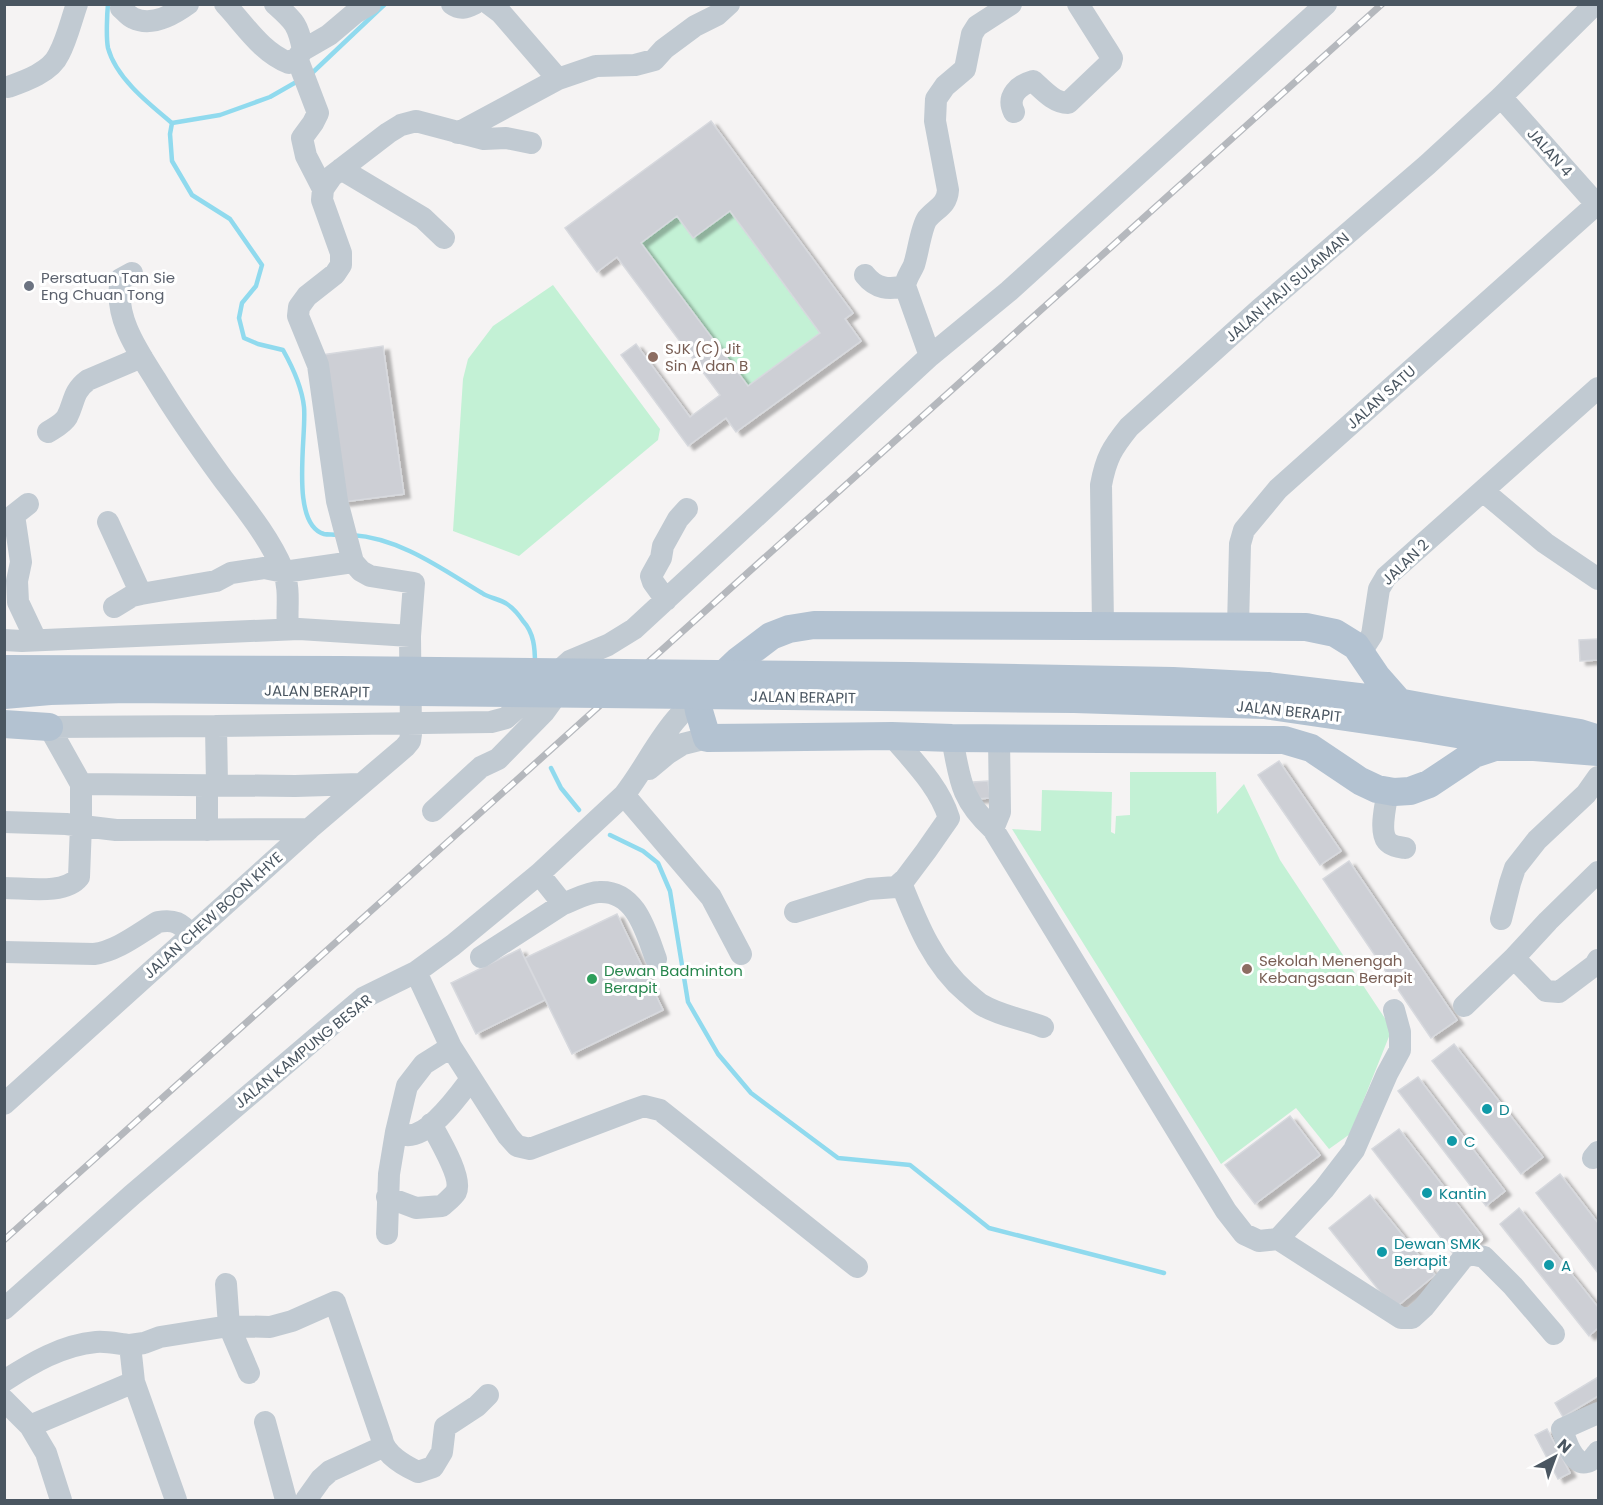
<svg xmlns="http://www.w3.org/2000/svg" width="1603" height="1505" viewBox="0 0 1603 1505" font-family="Poppins,sans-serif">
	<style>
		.grass { fill: #c3f1d5 }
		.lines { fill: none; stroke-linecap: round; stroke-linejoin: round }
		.stream { stroke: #90daee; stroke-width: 4.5 }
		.building { fill: #cdcfd5; stroke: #d7d9de; stroke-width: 1.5; fill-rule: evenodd; filter: url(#shadow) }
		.minor { stroke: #c1cad2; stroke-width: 22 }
		.major { stroke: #b3c2d1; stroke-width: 28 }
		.rail-casing { stroke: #b5b8bd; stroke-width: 7 }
		.rail { stroke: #fff; stroke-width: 4.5; stroke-dasharray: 14; stroke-linecap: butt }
		.major-bridge { stroke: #b3c2d1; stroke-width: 28 }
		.worship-dot { fill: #6b7280; stroke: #fff; stroke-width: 2 }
		.education-dot { fill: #8d6e63; stroke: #fff; stroke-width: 2 }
		.leisure-dot { fill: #2e9e5b; stroke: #fff; stroke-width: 2 }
		.culture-dot { fill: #0f9aa8; stroke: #fff; stroke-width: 2 }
		.labels { text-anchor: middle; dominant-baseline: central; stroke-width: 6; stroke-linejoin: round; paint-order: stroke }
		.street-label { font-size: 15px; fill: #4a5661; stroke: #fff }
		.worship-label { font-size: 15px; fill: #5b616d; stroke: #fff; text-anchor: start }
		.education-label { font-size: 15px; fill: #785e54; stroke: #fff; text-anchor: start }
		.leisure-label { font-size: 15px; fill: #27864d; stroke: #fff; text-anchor: start }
		.culture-label { font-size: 15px; fill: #0d838f; stroke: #fff; text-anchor: start }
	</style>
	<defs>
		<filter id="shadow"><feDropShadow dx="6" dy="4" stdDeviation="1.5" flood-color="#0004"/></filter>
	</defs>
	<rect width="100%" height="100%" fill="#f5f3f3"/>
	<!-- grass -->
	<path class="grass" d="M730 211 820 333 748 386 641 243 677 216 693 238Z
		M553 285 660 429 658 440 519 556 453 531 463 379 468 359 493 326Z
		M1130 772H1216L1217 814 1244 784 1280 860 1392 1029 1350 1134 1329 1149 1296 1108 1221 1164 1012 829 1041 831 1042 790 1112 792 1111 832 1115 834 1116 816 1130 815Z"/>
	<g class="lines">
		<!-- stream -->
		<path class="stream" d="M108 4C107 14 106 38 108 48 116 78 149 104 172 123
			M311 74 385 4
			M298 81 270 97 220 115 172 123 170 134 172 161 192 195 230 219 262 265 256 286 242 303 239 318 244 338 258 344 283 350C292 366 302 388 304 407 307 434 289 524 324 534 328 535 334 534 338 535
			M352 535C400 538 442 569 482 593 489 598 500 599 507 604 513 608 519 615 523 621 534 633 535 648 535 664
			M551 768 561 788 579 810
			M610 835 643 851 658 863 670 891 688 1002 718 1054 751 1093 838 1158 910 1165 989 1228 1164 1273"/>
	</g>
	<!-- building -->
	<path class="building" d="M711 121 853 313 845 319 861 341 736 432 726 418 688 446 621 355 636 344 690 417 720 395 617 257 597 272 565 228ZM730 211 820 333 748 386 641 243 677 216 693 238Z
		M383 346 404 494 343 502 322 355Z
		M1598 639V660L1580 661 1579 640Z
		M1279 761 1341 851 1320 865 1258 775Z
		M988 781 990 798 975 799 973 782Z
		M1349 861 1457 1020 1431 1038 1323 879Z
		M617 914 663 1010 572 1054 525 958Z
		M520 949 545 1000 476 1034 451 983Z
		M1454 1044 1543 1157 1521 1174 1432 1061Z
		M1418 1077 1505 1191 1486 1206 1398 1091Z
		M1290 1116 1320 1155 1255 1204 1225 1165Z
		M1399 1129 1482 1236 1455 1256 1372 1149Z
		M1560 1174 1598 1223V1273L1536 1193Z
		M1370 1195 1435 1275 1394 1309 1329 1228Z
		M1519 1208 1598 1307V1328L1589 1336 1500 1224Z
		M1598 1377V1396L1563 1417 1555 1403Z
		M1547 1429 1570 1473 1558 1479 1535 1435Z"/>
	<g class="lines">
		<!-- minor -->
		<path class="minor" d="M225 4C245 25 261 52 289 63L297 58 303 50C298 24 294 21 275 4
			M452 4C460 10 466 8 474 4
			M489 4 501 13 558 79 596 66 635 65 654 60 664 49 695 26 717 15 729 4
			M121 8C125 11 128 16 133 18 151 27 173 15 188 4
			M303 50 329 35 355 13 370 4
			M8 87C25 81 51 72 59 54 67 39 71 21 77 4
			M1501 97 1598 206
			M1014 112C1006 96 1019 85 1033 81 1043 90 1054 103 1068 103L1111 62 1112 58 1109 53 1078 4
			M458 133 558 79
			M341 169 423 218 444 238
			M323 189 332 176 388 133 401 125 416 121 484 139 506 138 531 143
			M132 273 121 279C113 316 137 350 156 380 177 415 199 446 223 479 245 508 269 537 283 570 291 590 286 609 288 629
			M865 275C876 289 889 290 905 286
			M930 356 905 286C906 278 911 272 914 265 918 253 921 228 927 219 936 208 947 206 948 190L935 121 936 99 945 86 965 69 972 34 977 26 1011 4
			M48 432C54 428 63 424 67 417 75 402 72 392 88 380L142 357
			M1483 491 1545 543 1598 579
			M28 504 14 515 21 562 17 581 18 602 36 640
			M108 522 141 594
			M666 600 653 582 651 576 661 558 663 546 678 519 687 509
			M114 607 132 596 141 594 216 581 231 573 264 568 284 572 353 562
			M1103 626 1101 485C1106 458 1112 448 1129 427L1260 309 1427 165 1501 97 1595 4
			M1238 627 1240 544 1244 530 1278 489 1597 204
			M4 640 22 641 299 629 410 636
			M1361 652 1372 635 1379 589 1386 577 1598 388
			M216 726 217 785
			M952 738C960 779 960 799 993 829L1226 1211 1244 1234 1259 1241 1278 1239 1324 1189 1354 1150 1387 1074 1400 1050V1032L1394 1010
			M649 769 667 754 683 744 707 738
			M81 784 295 786 360 784
			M207 785V830
			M1388 791C1386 803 1379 831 1387 841 1391 846 1399 847 1405 848
			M624 795 711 897 741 954
			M433 811 481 767 498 759 544 712 557 694
			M4 822 66 824 116 830 309 829
			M993 829 1000 812 999 738
			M539 874 563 904C574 900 588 892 599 892 636 890 646 932 656 959
			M901 883C917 923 933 964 967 993 972 997 977 1002 982 1005 1000 1016 1023 1019 1043 1027
			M4 888C26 888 65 895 79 877L81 825V784L49 727 216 726 491 722 506 718 570 661 608 645 634 629 930 356 1009 291 1326 4
			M795 912 869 889 896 887 905 879 926 851 949 818C939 786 913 761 892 736
			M1501 919 1510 883 1515 868 1537 840 1586 794 1598 777
			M4 952 94 954C117 951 138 934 158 922 175 919 180 923 192 935
			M481 957 563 904
			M1514 958 1548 921 1598 872
			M416 972 451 1047 508 1136 517 1146 530 1149 630 1111 644 1106 660 1110 857 1267
			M1464 1006 1514 958 1546 991 1559 992 1595 965 1598 960
			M4 1104 309 829 405 747 410 741 411 734 410 636 414 583 370 576 361 571 353 562 337 501 318 365 298 316 299 307 307 296 335 274 341 265V253L322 200 323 189 306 156 302 138 313 123 318 113 297 58
			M396 1132C399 1133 402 1135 405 1135 428 1139 459 1095 471 1079
			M1593 1158 1598 1152
			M387 1197 416 1208 442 1206C446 1202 453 1197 456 1192 463 1178 438 1137 431 1124
			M387 1234 389 1174 396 1132 407 1086 424 1064 451 1047
			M1278 1239 1401 1318H1412L1424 1307 1463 1258 1471 1254 1484 1257 1513 1286 1554 1334
			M226 1284 229 1326 249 1373
			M4 1309 132 1195 363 998 416 972 453 945 539 874 624 795C644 770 657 740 679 716 684 710 691 705 697 700
			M4 1381C32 1363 62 1345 96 1342 107 1341 119 1344 130 1345
			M4 1400 30 1426 46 1453 61 1500
			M1598 1413 1562 1429C1565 1439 1573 1466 1587 1462 1592 1461 1595 1456 1598 1452
			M265 1422 286 1500
			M30 1426 134 1382
			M176 1500 134 1382 130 1345 144 1343 160 1337 229 1326 270 1327 292 1321 335 1302 382 1439C384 1454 405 1466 418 1472L433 1467 442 1452 445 1427 477 1406 488 1395
			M306 1500 321 1479 330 1471 378 1449 383 1445"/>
		<!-- major -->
		<path class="major" d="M1267 686 1392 701 1441 710 1580 733 1596 738
			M1399 702 1377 677 1356 646 1335 633 1306 627 814 625 789 629 771 636 738 661 697 700 699 711 707 738 892 736 952 738 1284 740 1311 748 1360 781 1377 789 1394 792 1410 791 1429 784 1474 754 1495 747H1534
			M1264 705 1421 728 1534 747 1598 752
			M4 724 49 727"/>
		<defs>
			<path id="rail" d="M4 1240 1382 4"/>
		</defs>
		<!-- rail casing -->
		<use href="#rail" class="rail-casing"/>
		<!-- rail -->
		<use href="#rail" class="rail"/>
		<!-- major-bridge -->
		<path class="major-bridge" d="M4 669 341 670 909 676 1173 681 1267 686
			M4 695 50 691 128 689 1074 699 1264 705"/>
	</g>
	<!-- markers -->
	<circle class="worship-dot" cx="29" cy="286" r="6"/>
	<g class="education-dot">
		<circle cx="653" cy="357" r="6"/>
		<circle cx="1247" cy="969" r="6"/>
	</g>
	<circle class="leisure-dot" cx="592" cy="979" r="6"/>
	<g class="culture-dot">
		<circle cx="1487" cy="1109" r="6"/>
		<circle cx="1452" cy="1141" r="6"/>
		<circle cx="1427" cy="1193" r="6"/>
		<circle cx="1382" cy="1252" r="6"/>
		<circle cx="1549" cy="1265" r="6"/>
	</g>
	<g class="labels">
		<!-- street labels -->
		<g class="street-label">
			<text transform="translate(1550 152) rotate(48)">JALAN 4</text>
			<text transform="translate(1287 287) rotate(-41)">JALAN HAJI SULAIMAN</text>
			<text transform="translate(1381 397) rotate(-42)">JALAN SATU</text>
			<text transform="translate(1405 562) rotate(-44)">JALAN 2</text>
			<text transform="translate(317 691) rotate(1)">JALAN BERAPIT</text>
			<text transform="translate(803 697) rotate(1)">JALAN BERAPIT</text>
			<text transform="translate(1289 711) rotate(6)">JALAN BERAPIT</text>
			<text transform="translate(213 915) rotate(-42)">JALAN CHEW BOON KHYE</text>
			<text transform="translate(303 1051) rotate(-39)">JALAN KAMPUNG BESAR</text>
		</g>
		<!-- worship labels -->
		<g class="worship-label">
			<text x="41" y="277">Persatuan Tan Sie<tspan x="41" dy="17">Eng Chuan Tong</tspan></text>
		</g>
		<!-- education labels -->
		<g class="education-label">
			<text x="665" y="348">SJK (C) Jit<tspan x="665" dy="17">Sin A dan B</tspan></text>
			<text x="1259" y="960">Sekolah Menengah<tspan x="1259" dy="17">Kebangsaan Berapit</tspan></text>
		</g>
		<!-- leisure labels -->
		<g class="leisure-label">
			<text x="604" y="970">Dewan Badminton<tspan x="604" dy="17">Berapit</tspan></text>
		</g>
		<!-- culture labels -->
		<g class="culture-label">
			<text x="1499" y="1109">D</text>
			<text x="1464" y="1141">C</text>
			<text x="1439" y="1193">Kantin</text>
			<text x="1394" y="1243">Dewan SMK<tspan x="1394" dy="17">Berapit</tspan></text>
			<text x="1561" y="1265">A</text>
		</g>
	</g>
	<!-- border -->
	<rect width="1603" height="1505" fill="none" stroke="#4a5661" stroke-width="12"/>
	<!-- north arrow -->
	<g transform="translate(1555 1457) rotate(41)" stroke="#ffffff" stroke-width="4.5" paint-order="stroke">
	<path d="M0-4.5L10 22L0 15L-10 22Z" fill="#4a5661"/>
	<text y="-9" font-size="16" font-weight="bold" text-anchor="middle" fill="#4a5661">N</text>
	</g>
</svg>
